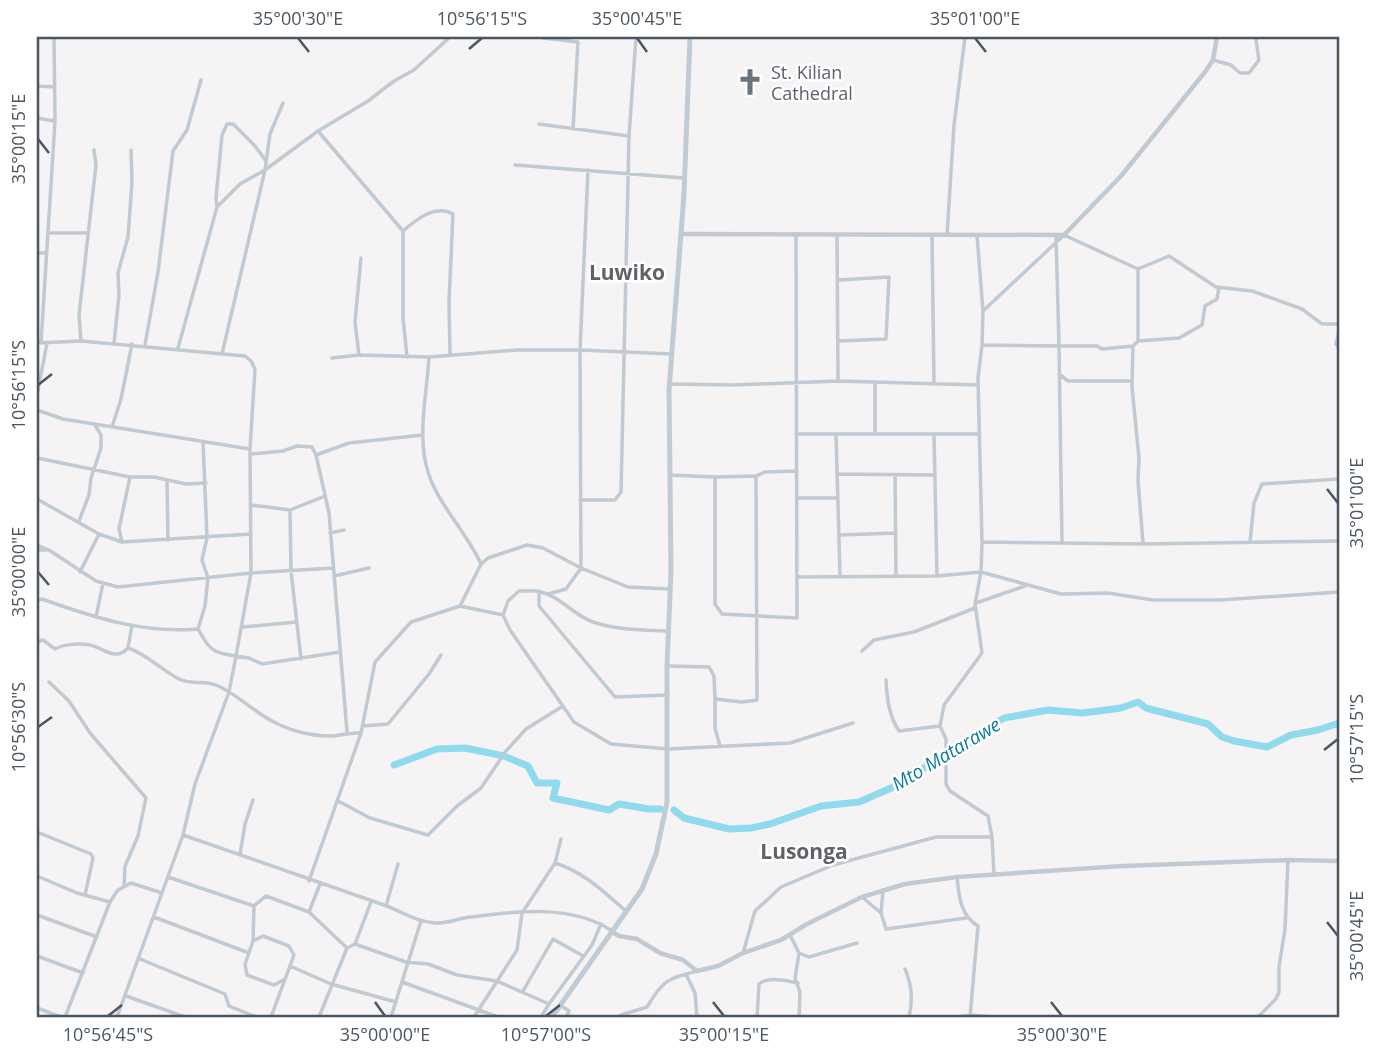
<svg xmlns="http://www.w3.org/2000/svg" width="1376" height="1054" viewBox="0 0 1376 1054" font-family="'Open Sans',sans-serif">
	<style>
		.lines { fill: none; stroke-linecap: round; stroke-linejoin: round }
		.river { stroke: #90daee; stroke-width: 7 }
		.minor { stroke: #c1cad2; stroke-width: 3.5 }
		.tertiary { stroke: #c1cad2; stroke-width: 4.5 }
		.secondary { stroke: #c1cbd6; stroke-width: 5 }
		.ticks { fill: none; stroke: #4a5661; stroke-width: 2.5 }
		.labels { text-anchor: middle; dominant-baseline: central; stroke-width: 5; stroke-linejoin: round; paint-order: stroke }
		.worship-label { font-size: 18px; fill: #5b616d; stroke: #fff; text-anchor: start }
		.water-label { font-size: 19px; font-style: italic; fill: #0c7c9b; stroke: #fff }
		.quarter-label { font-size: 21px; font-weight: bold; fill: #5f6368; stroke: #fff }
		.neatline { fill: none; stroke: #4a5661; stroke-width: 2.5 }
		.ticks-label { font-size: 18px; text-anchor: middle; fill: #4a5661 }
	</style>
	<rect width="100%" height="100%" fill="#f5f3f3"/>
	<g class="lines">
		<!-- river -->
		<path class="river" d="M394 765 437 749 465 748 504 756 528 766 537 783H557L553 798 609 810 619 804 649 809H660
			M674 810 684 818 729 829 751 828 770 824 821 806 859 802 905 782 935 760 963 749 988 727 1004 718 1048 710 1082 713 1099 711 1121 708 1138 702 1146 708 1208 724 1222 737 1234 741 1267 747 1291 735 1318 730 1339 723"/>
		<!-- minor -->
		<path class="minor" d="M543 38 578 42 573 129
			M1213 60 1231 65 1240 73H1249L1259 60 1256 40 1258 37
			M37 86 55 87
			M37 118 55 121
			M539 124 629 136
			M318 131 403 231V318L407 357
			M515 165 684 178
			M217 207 216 198 222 135 227 124H233L255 146 266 161
			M403 231C417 219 435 204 453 214L449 301 450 354
			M49 233H87
			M837 235 838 381
			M932 235 934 384
			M947 235 954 125 965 37
			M1056 235 1059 346H1097L1102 349 1133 346 1138 341V270
			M37 253H47
			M838 280 889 277 886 339 838 341
			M983 311 1064 235 1138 269 1169 256 1216 287 1252 291 1302 309 1322 324H1339
			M1339 331 1336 344 1339 348
			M81 341 79 315 96 165 94 150
			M1138 341 1179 338 1202 325 1205 306 1217 299 1219 287
			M37 343 81 341 245 356 251 361 255 369 250 449 251 573 236 656 249 658 262 664 340 652
			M41 343 55 121 54 37
			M114 343 119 295 118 273 128 237 132 182 131 150
			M145 345 158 272 173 151 187 130 201 80
			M982 345 1059 346 1062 543
			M1133 346 1132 387 1139 458 1138 481 1143 543
			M178 348 217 207 240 184 265 170 318 131 368 101 394 81 414 70 450 37
			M222 354 265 170 270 134 283 103
			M359 355 355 322 361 258
			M429 357C427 394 416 439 429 475 439 505 467 533 481 564L460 606
			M332 358 359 355 429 357 517 350H580L672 354
			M1059 374 1068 381H1132
			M875 382V434
			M670 384 734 385 838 381 978 385
			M37 395 47 343
			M37 410 63 419 250 449
			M112 427 121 399 132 344
			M796 434H978
			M836 434 840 575
			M934 435 937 576
			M251 454 283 451 297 446 312 447 316 455 329 513 347 732
			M316 455 349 443 423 435
			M37 458 130 477 119 529 122 542
			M837 474 935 475
			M670 475 715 477 756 476 765 472 796 471
			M895 475 896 576
			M130 477H154L186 484 206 483
			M715 477V604L722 614 797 618 796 235
			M167 481 168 540
			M797 498H838
			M37 499 99 534 122 542 251 534
			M580 500H615L621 492 629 136 636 37
			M251 505 290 510 291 571 301 659
			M290 510 325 496
			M79 521 89 495 91 478 101 448V435L95 425
			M330 533 344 530
			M839 535 896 533
			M982 542 1143 544 1339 541
			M1250 542 1254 503 1262 484 1339 479
			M37 545 49 550 96 581 118 587 251 573 333 568
			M37 550H47
			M481 564 488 558 527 545 543 548 581 568 628 587 670 589
			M80 572 99 534
			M334 576 369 568
			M798 577 937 576 981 572 1061 594 1108 593 1153 600H1220L1339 592
			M539 591V606L615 697 667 695
			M548 594 566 589 581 568 580 350 588 170
			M37 601 42 599C92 617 144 634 198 629 209 649 212 653 236 656L229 692 195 784 183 835 117 1017
			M976 603 1025 586
			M96 617 103 583
			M242 627 296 622
			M198 629 205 606 208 578 202 560 207 538 203 442
			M669 631C645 630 616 630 593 622 573 615 561 597 541 592 534 590 526 591 519 591L508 601 503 615 510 630 574 722 611 744 668 749 790 743 853 723
			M37 642 43 640 55 649C64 644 80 643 90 645 104 648 115 662 128 648 147 654 161 670 179 679 190 685 205 680 216 685 238 694 254 713 276 723 291 731 312 736 329 736 340 736 349 732 361 733
			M128 648 132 625
			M862 651 874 640 914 632 975 608
			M668 666 709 667 714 676 715 699
			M886 680C887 699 889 716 899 731L940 726 946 739V784L950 791 988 816 992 837 994 875
			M49 682 69 701 90 733 146 798 138 836 125 866 124 887
			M363 726 388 724 429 674 441 655
			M940 726 944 705 982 653 975 604 981 572 982 542 978 378 982 345 983 311 977 235
			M720 746 715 728V699L742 702 757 700 756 476
			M338 801 370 818 428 835 457 806 481 788 506 751 526 729 563 706
			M37 832 91 854 93 858 85 895
			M183 835C250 859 317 882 384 905 401 911 416 922 435 923 447 924 459 918 471 917 516 911 573 904 612 931
			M240 855 245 824 253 800
			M555 863C584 872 604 892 627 912
			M37 876 77 893 110 902
			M168 877 254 906 253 941
			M957 877C959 896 960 915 978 926L970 1017
			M309 881 361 733 375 662 411 622 460 606 503 615
			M862 897 881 913 886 929 966 918
			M254 906 266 896 309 912 347 948
			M386 906 398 864
			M309 912 320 884
			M881 913 883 890
			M37 915 97 937
			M154 917 249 953
			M790 935 799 953 809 957 857 943
			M355 944 406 962 428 964 457 975 497 981 549 1004
			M743 953 755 911 781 887 833 865 936 837H992
			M799 953 795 978 800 992 799 1017
			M37 956 83 973
			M140 959 225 994 229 1006 256 1017
			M290 966 331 984 396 1002
			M905 969C912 985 913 1001 909 1017
			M686 974 695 993 697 1017
			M402 982 498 1017
			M523 991 553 939 583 956
			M126 996 185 1017
			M560 1005 569 1011 566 1017
			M37 1008 61 1017
			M621 1015 647 1007C663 980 667 979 697 971
			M65 1017 110 902 118 890 131 883 162 893
			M271 1017 294 955 289 946 263 936 253 941 245 964 247 975 274 985 285 979
			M319 1017 347 948 355 944 371 902
			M391 1017 421 921
			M474 1017 517 950 522 913 555 863 561 839
			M541 1017 549 1004 592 945 601 924
			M757 1017 759 984C769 976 786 981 798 983
			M960 1017 970 1015 993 1017
			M1258 1017 1276 999 1279 992V967L1285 929 1288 860"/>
		<!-- tertiary -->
		<path class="tertiary" d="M681 234 1064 235 1121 176 1205 72 1213 60 1217 37
			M612 932 619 936 637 939 660 953 683 960 697 971 718 966 743 953 781 940 807 924 862 897 905 884 957 877 1123 866 1288 860 1339 861"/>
		<!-- secondary -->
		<path class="secondary" d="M552 1017 642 889 656 854 667 802V666L671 571 669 390 684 194 690 37"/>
	</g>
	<!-- ticks -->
	<path class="ticks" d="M298 38 309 52M637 38 647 52M975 38 986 52M469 49 482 38M38 139 49 153M38 385 52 374M1327 489 1338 503M38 572 49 585M38 727 52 717M1324 750 1338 739M1327 922 1338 936M375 1002 385 1016M713 1002 724 1016M1051 1002 1062 1016M108 1016 122 1005M546 1016 560 1005"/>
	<!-- icons -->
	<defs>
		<symbol id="church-bare" viewBox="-9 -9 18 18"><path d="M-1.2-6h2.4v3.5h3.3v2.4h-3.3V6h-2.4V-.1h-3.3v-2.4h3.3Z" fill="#6b7280" stroke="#fff" stroke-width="2.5" paint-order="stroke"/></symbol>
	</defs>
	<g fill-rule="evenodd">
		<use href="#church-bare" x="731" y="63" width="38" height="38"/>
	</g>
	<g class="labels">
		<!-- worship labels -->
		<g class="worship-label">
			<text x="771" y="72">St. Kilian<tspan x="771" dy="21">Cathedral</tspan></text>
		</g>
		<!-- water labels -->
		<g class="water-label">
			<text transform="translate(946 754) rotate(-31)">Mto Matarawe</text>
		</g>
		<!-- quarter labels -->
		<g class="quarter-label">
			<text x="627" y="272">Luwiko</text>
			<text x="804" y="851">Lusonga</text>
		</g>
	</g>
	<!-- border -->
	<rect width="1376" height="1054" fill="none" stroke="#ffffff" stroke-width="77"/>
	<rect x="38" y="38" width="1300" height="978" class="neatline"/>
	<g class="ticks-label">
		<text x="298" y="25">35°00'30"E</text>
		<text x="482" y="25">10°56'15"S</text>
		<text x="637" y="25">35°00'45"E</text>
		<text x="975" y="25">35°01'00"E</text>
		<text transform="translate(19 139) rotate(-90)" y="6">35°00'15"E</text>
		<text transform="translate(19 385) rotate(-90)" y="6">10°56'15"S</text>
		<text transform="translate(1357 503) rotate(-90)" y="6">35°01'00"E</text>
		<text transform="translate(19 572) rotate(-90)" y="6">35°00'00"E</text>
		<text transform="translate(19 727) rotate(-90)" y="6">10°56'30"S</text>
		<text transform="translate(1357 739) rotate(-90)" y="6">10°57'15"S</text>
		<text transform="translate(1357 936) rotate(-90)" y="6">35°00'45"E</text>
		<text x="108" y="1041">10°56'45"S</text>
		<text x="385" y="1041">35°00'00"E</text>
		<text x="546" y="1041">10°57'00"S</text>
		<text x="724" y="1041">35°00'15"E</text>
		<text x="1062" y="1041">35°00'30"E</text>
	</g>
</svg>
